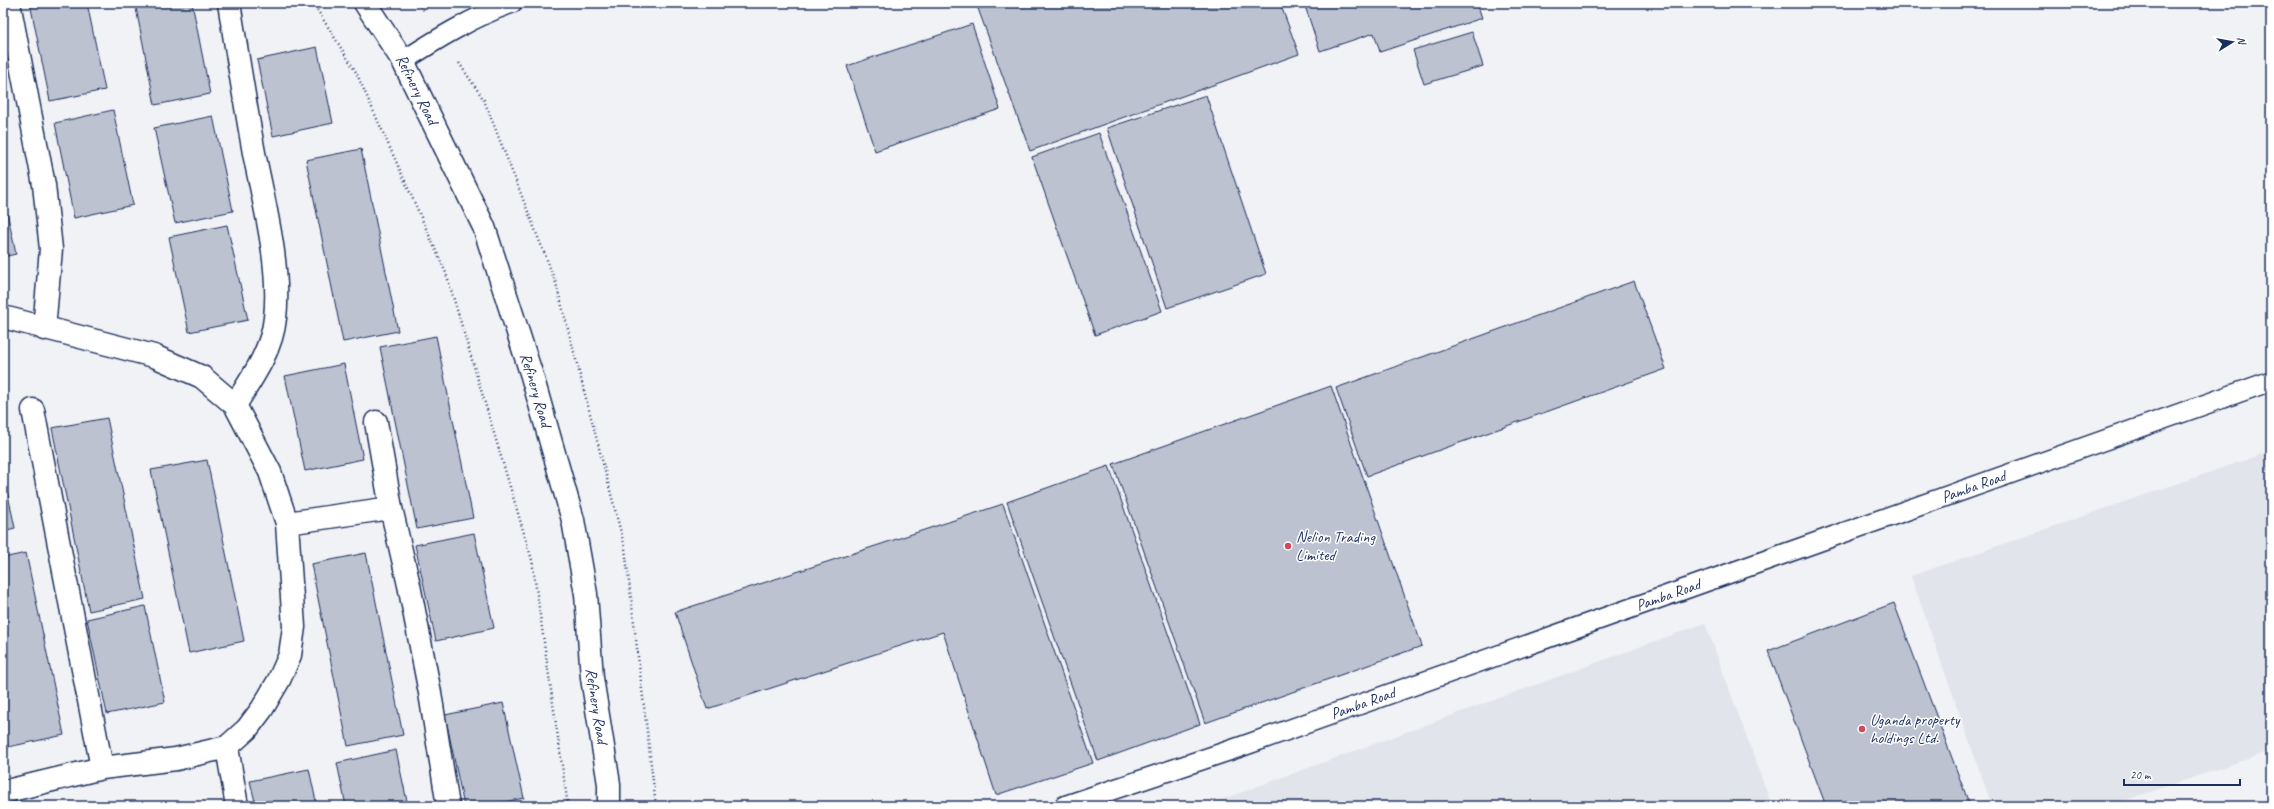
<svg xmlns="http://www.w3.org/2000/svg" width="2274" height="809" viewBox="0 0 2274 809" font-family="Caveat,sans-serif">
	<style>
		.built { fill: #e1e4ea }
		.building { fill: #bcc2d0; stroke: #1b2f5e }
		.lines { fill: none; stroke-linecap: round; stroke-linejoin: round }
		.service-casing { stroke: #1b2f5e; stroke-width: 22 }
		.minor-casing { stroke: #1b2f5e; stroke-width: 25 }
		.secondary-casing { stroke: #1b2f5e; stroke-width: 25 }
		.path { stroke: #1b2f5e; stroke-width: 2.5; stroke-dasharray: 1 3; stroke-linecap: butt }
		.service { stroke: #fff; stroke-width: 19 }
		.minor { stroke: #fff; stroke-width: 22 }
		.secondary { stroke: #fff; stroke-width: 22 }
		.poi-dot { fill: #d1495b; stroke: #fff; stroke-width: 1.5 }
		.labels { text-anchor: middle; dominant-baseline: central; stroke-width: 3; stroke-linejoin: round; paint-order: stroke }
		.street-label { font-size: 16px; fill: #1b2f5e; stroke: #fff }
		.poi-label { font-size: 16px; fill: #1b2f5e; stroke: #fff; text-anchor: start }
	</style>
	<rect width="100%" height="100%" fill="#f1f2f5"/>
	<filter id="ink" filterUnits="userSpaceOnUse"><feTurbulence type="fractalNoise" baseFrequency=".025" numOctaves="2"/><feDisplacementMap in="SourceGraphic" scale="8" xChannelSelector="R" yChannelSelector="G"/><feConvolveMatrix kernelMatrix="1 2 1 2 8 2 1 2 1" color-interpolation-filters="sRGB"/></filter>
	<g filter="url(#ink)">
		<!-- built -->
		<path class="built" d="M2271 451V751L2109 806H1992L1911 576Z
			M1705 623 1772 806H1204Z"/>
		<!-- building -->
		<path class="building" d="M30 3H87L105 90 50 101Z
			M135 3H192L210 94 155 105Z
			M976 3H1280L1299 54 1030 151Z
			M1304 3H1477L1482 18 1380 52 1374 33 1320 51Z
			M972 24 1000 109 875 151 847 66Z
			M1472 32 1483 66 1424 84 1413 50Z
			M317 47 333 123 273 136 257 60Z
			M1206 95 1266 274 1167 308 1107 128Z
			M113 110 133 205 74 218 55 123Z
			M213 116 233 211 175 223 154 128Z
			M1099 133 1162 311 1095 335 1032 157Z
			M361 149 398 331 343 342 306 160Z
			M3 193 16 254 3 257Z
			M227 225 248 320 189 332 169 237Z
			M1634 281 1666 369 1367 476 1336 388Z
			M436 336 473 518 417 529 380 347Z
			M344 364 363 459 305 471 285 376Z
			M1331 386 1422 646 1205 723 1113 464Z
			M107 418 145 599 89 611 52 428Z
			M207 460 244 641 189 653 151 470Z
			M1109 466 1200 724 1098 761 1007 502Z
			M3 471 15 528 3 531Z
			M1003 504 1093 763 996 795 943 632 707 709 675 612Z
			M474 533 494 628 436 641 415 545Z
			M26 553 64 735 8 747 3 720V558Z
			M366 553 403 735 348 746 311 564Z
			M1894 603 1970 806H1826L1768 651Z
			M145 606 165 702 107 714 87 619Z
			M503 703 524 798 485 806H464L445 715Z
			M396 750 408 806H346L337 763Z
			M309 769 317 806H256L250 781Z"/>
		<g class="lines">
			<defs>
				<g id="service">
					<path d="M403 61C437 39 473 17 512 3"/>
					<path id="s1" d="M1064 806 1240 747 2271 381"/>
				</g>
				<path id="minor" d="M9 3 44 185 51 249 44 329
					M229 3C237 53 245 103 254 153 264 203 281 267 275 318 272 350 252 378 235 405
					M3 317 154 356 202 377 235 405 270 472 287 523 294 627 290 655 279 680 262 709 247 729 227 747 176 759 102 768 3 792
					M33 410 102 768
					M376 422 391 508 409 585 430 693 448 806
					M287 523 391 508
					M227 747 237 806"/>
				<g id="secondary">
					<path id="s2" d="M365 3 403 61 484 227 532 376 573 520 586 594 592 678 609 784V806"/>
				</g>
			</defs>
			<!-- service casing -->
			<use href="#service" class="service-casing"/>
			<!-- minor casing -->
			<use href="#minor" class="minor-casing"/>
			<!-- secondary casing -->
			<use href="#secondary" class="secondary-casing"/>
			<!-- path -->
			<path class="path" d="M313 3 356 72 446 273 532 560 568 806
				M418 3 425 12
				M459 63 484 100 556 283 625 548 656 806"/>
			<!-- service -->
			<use href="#service" class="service"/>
			<!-- minor -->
			<use href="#minor" class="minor"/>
			<!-- secondary -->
			<use href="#secondary" class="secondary"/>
		</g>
	</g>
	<!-- markers -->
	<g class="poi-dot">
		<circle cx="1288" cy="546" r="4"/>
		<circle cx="1862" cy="729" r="4"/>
	</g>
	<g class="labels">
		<!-- street labels -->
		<g class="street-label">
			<text stroke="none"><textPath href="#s2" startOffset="101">Refinery Road</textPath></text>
			<text stroke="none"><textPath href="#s2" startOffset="425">Refinery Road</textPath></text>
			<text stroke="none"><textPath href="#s1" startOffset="964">Pamba Road</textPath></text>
			<text stroke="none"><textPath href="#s1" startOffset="640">Pamba Road</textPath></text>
			<text stroke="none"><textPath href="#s1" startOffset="316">Pamba Road</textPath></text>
			<text stroke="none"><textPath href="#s2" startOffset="748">Refinery Road</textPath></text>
		</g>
		<!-- poi labels -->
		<g class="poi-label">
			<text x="1296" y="537">Nelion Trading<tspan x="1296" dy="18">Limited</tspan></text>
			<text x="1870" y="720">Uganda property<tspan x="1870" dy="18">holdings Ltd.</tspan></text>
		</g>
	</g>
	<!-- margin -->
	<rect width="2274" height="809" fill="none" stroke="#fff" stroke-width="16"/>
	<rect x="8" y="8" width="2258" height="793" fill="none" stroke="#1b2f5e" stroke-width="1.5" filter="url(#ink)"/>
	<!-- north arrow -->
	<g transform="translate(2232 42) rotate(79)" stroke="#ffffff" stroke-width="3" paint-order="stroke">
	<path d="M0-3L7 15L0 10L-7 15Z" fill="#1b2f5e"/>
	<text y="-6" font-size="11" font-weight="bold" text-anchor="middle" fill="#1b2f5e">N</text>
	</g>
	<!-- scale -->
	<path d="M2124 779v6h116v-6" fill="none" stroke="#1b2f5e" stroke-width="2"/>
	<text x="2130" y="779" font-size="12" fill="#1b2f5e" stroke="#ffffff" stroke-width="3" paint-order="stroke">20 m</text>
</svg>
